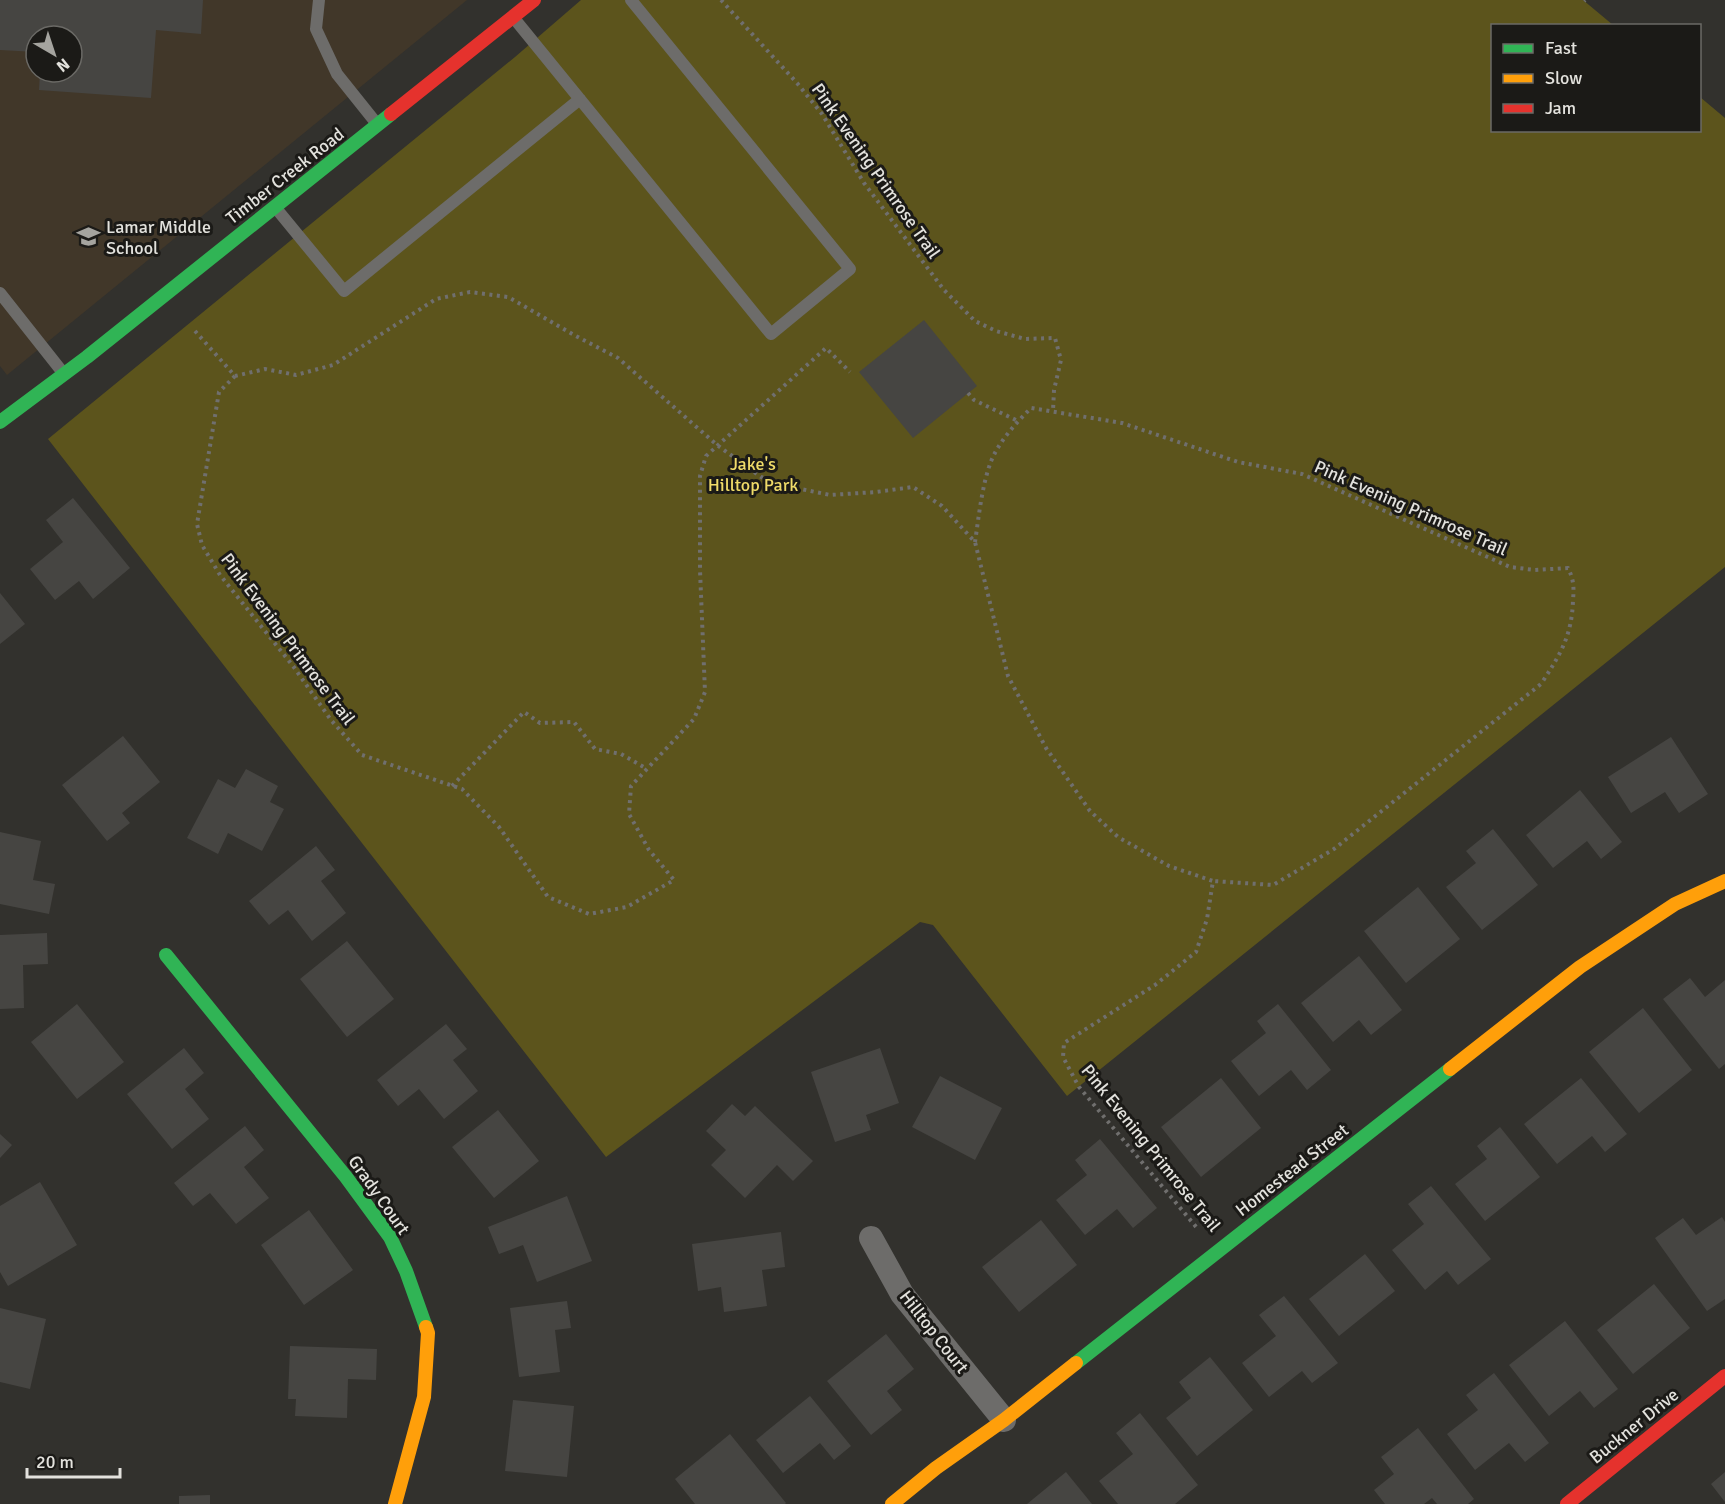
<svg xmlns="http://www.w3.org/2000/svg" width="1725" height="1504" viewBox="0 0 1725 1504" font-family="Signika,sans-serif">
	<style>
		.education { fill: #413729; fill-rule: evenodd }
		.green { fill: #5c541c }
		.building { fill: #464542 }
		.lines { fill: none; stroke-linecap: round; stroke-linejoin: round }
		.path { stroke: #706f6e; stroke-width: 4; stroke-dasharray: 3 4.5; stroke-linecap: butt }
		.lane { stroke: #6d6c6a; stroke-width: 12 }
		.street { stroke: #6d6c6a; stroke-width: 24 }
		.fast { stroke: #30b455; stroke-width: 14 }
		.slow { stroke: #ff9f0a; stroke-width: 14 }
		.jam { stroke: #e5322d; stroke-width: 14 }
		.labels { text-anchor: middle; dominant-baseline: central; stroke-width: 6; stroke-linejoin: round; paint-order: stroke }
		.street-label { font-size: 18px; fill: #e3e2dd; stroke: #1b1a17 }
		.poi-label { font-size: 18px; fill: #e3e2dd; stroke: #1b1a17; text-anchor: start }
		.park-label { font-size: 18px; fill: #efdb69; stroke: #1b1a17 }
	</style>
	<rect width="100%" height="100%" fill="#32312d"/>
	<!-- education -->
	<path class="education" d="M0 0H467L7 375 0 366ZM36 36H72V72H36Z"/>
	<!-- green -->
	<path class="green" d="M581 0H1583L1613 25 1492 26V130H1700V97L1725 118V567L1067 1096 933 925 920 922 606 1157 48 439 515 57Z"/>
	<!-- building -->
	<path class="building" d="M0 0H203L201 34 156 30 151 98 39 90 40 72H72V36H36V52L0 50Z
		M924 320 977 386 913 438 859 372Z
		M73 498 130 568 93 599 79 581 55 600 30 569 63 542 46 520Z
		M0 593 25 624 0 644Z
		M123 736 160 782 122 813 130 823 107 841 62 785Z
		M1671 737 1708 794 1679 813 1665 792 1631 813 1608 777Z
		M246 769 278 786 270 802 284 809 262 851 228 833 218 854 187 838 218 779 235 788Z
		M1580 790 1622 842 1601 859 1587 841 1553 868 1526 835Z
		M1493 829 1538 885 1482 930 1446 887 1476 863 1466 851Z
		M0 832 41 841 33 880 55 884 49 914 0 904Z
		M316 846 335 870 321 881 346 913 312 941 288 910 269 925 249 901Z
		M1418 887 1460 939 1406 983 1364 931Z
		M47 933 48 964 23 965 24 1008 0 1009V935Z
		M347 941 394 999 347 1037 300 979Z
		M1359 956 1402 1010 1371 1035 1359 1020 1333 1042 1301 1003Z
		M1690 978 1705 997 1725 980V1064L1719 1069 1663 999Z
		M77 1004 124 1062 77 1099 31 1042Z
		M1278 1004 1331 1070 1307 1090 1291 1070 1259 1096 1231 1061 1266 1033 1257 1021Z
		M1643 1008 1692 1070 1639 1113 1589 1052Z
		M446 1024 467 1049 453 1060 478 1091 444 1119 419 1089 398 1106 377 1080Z
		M184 1048 204 1073 185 1089 209 1119 172 1149 127 1094Z
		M880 1048 899 1103 866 1115 871 1130 835 1142 811 1072Z
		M940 1076 1002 1108 975 1160 912 1127Z
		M1221 1078 1261 1128 1201 1177 1161 1127Z
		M1581 1078 1627 1134 1605 1152 1592 1136 1557 1164 1524 1124Z
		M732 1104 745 1116 755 1106 813 1161 793 1181 777 1165 745 1198 711 1165 726 1150 706 1131Z
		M498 1110 539 1161 494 1198 452 1147Z
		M245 1126 264 1150 244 1167 269 1198 236 1224 210 1193 193 1206 174 1183Z
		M1500 1127 1540 1177 1485 1221 1455 1184 1487 1159 1477 1146Z
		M0 1134 12 1145 0 1158Z
		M1100 1139 1157 1208 1133 1228 1117 1209 1085 1235 1056 1200 1087 1175 1075 1160Z
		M40 1182 77 1245 8 1286 0 1272V1206Z
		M1431 1186 1491 1259 1458 1285 1447 1271 1425 1290 1392 1250 1424 1224 1408 1204Z
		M567 1196 592 1261 537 1282 523 1245 499 1254 488 1227Z
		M309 1210 353 1270 304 1305 261 1245Z
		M1722 1217 1725 1222V1299L1707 1311 1655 1238 1683 1218 1696 1235Z
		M1041 1220 1077 1265 1019 1312 982 1267Z
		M781 1232 785 1267 762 1270 767 1306 724 1312 721 1287 698 1291 692 1244Z
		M1365 1254 1395 1291 1339 1336 1309 1299Z
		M1654 1284 1690 1328 1633 1374 1597 1330Z
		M1284 1296 1338 1363 1312 1383 1302 1371 1269 1397 1242 1363 1276 1336 1259 1315Z
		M567 1301 571 1328 555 1330 560 1372 519 1377 510 1308Z
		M0 1308 46 1319 30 1389 0 1382Z
		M1565 1321 1618 1389 1594 1408 1580 1391 1549 1416 1509 1365Z
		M886 1334 914 1369 887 1391 902 1410 871 1435 827 1381Z
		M290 1346 377 1349 376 1380 348 1379 347 1418 295 1416 296 1399H288Z
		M1210 1357 1253 1410 1197 1456 1166 1418 1191 1398 1179 1382Z
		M1494 1373 1549 1443 1525 1462 1509 1443 1475 1470 1447 1434 1478 1410 1466 1395Z
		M810 1396 851 1446 834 1460 820 1443 783 1473 756 1440Z
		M513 1400 574 1406 567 1477 505 1471Z
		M1140 1413 1198 1485 1175 1504H1118L1099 1481 1133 1454 1116 1433Z
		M1418 1428 1474 1499 1468 1504H1437L1432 1498 1424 1504H1385L1374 1490 1394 1474 1381 1457Z
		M730 1434 786 1503 785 1504H695L675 1479Z
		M1066 1472 1092 1504H1027Z
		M1725 1472V1502L1711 1484Z
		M210 1495V1504H179V1496Z"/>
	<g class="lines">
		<!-- path -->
		<path class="path" d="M721 0 797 83 822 114 864 183 944 290 975 321 996 331 1025 339 1055 338 1061 360 1054 390 1053 411
			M1584 1 1585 0
			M195 331 235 376 265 369 296 375 333 365 436 299 470 292 508 297 574 335 618 358 717 445 761 477 791 487 830 495 876 492 913 487 942 506 975 542 1008 676 1046 748 1090 811 1118 837 1169 866 1213 881 1207 919 1196 952 1155 985 1064 1043 1063 1057 1079 1087 1197 1228
			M235 376 219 392 197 524 202 545 220 575 293 666 331 720 362 755 462 789 499 827 548 897 589 914 627 907 674 880 649 850 629 814 631 786 694 719 705 692 700 570V476L706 456 826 348 850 372
			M968 393 974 400 1018 421
			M975 542C979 516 983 473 996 451 1005 435 1018 421 1031 408L1122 423 1238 462 1302 474 1510 567 1535 570 1568 568C1574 580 1574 588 1573 600 1572 636 1560 655 1541 684L1334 849 1273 885 1213 881
			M452 786 524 712 540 723 574 722 595 749 621 754 647 769"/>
		<!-- lane -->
		<path class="lane" d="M319 0 316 29 337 74 377 124
			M513 17 771 334 850 269 631 0
			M275 207 344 291 580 99
			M0 293 64 374"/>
		<!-- street -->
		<path class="street" d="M871 1238 902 1294 1004 1420"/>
		<!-- fast -->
		<path class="fast" d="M0 422 87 357 391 114
			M166 955 346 1177 390 1237 406 1271 426 1327
			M1076 1363 1450 1069"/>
		<!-- slow -->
		<path class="slow" d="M1450 1069 1580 967 1675 904 1725 881
			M395 1504 424 1397 428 1333 426 1327
			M892 1504 936 1468 1004 1420 1076 1363"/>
		<!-- jam -->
		<path class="jam" d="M391 114 534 0
			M1567 1504 1725 1376"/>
	</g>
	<!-- icons -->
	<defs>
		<symbol id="school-bare" viewBox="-9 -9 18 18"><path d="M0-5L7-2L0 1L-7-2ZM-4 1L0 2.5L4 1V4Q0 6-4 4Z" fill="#a5a49f" stroke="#1b1a17" stroke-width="2.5" paint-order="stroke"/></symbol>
	</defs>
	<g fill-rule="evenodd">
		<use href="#school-bare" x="72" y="220" width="33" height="33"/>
	</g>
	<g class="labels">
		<!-- street labels -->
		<g class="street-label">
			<text transform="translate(876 171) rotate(55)">Pink Evening Primrose Trail</text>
			<text transform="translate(285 176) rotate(-38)">Timber Creek Road</text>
			<text transform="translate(1411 508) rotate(24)">Pink Evening Primrose Trail</text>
			<text transform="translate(288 639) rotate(53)">Pink Evening Primrose Trail</text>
			<text transform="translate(1151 1148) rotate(51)">Pink Evening Primrose Trail</text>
			<text transform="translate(1292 1170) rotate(-38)">Homestead Street</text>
			<text transform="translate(379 1195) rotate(55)">Grady Court</text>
			<text transform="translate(934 1332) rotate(52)">Hilltop Court</text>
			<text transform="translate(1634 1426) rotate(-39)">Buckner Drive</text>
		</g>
		<!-- poi labels -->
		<g class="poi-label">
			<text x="106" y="227">Lamar Middle<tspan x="106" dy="21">School</tspan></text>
		</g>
		<!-- park labels -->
		<g class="park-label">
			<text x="753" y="464">Jake's<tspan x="753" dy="21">Hilltop Park</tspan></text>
		</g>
	</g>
	<!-- legend -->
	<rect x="1491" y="24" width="210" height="108" fill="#1b1a17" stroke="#6b6a66" stroke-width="1.5"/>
	<rect x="1503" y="44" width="30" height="9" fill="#30b455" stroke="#6b6a66" stroke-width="1.5"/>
	<text x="1545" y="54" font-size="18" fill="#e3e2dd">Fast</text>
	<rect x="1503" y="74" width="30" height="9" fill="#ff9f0a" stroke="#6b6a66" stroke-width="1.5"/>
	<text x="1545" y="84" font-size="18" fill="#e3e2dd">Slow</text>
	<rect x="1503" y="104" width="30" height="9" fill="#e5322d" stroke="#6b6a66" stroke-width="1.5"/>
	<text x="1545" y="114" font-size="18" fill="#e3e2dd">Jam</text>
	<!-- north arrow -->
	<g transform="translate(54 54) rotate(141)"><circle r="28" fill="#1b1a17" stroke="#6b6a66" stroke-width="1.5"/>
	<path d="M0-4.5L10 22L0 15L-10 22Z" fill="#a5a49f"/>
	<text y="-9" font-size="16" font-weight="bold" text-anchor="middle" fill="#e3e2dd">N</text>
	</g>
	<!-- scale -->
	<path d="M27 1468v9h93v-9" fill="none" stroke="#e3e2dd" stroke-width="3"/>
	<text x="36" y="1468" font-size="18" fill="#e3e2dd" stroke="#1b1a17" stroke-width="4.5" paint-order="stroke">20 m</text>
</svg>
